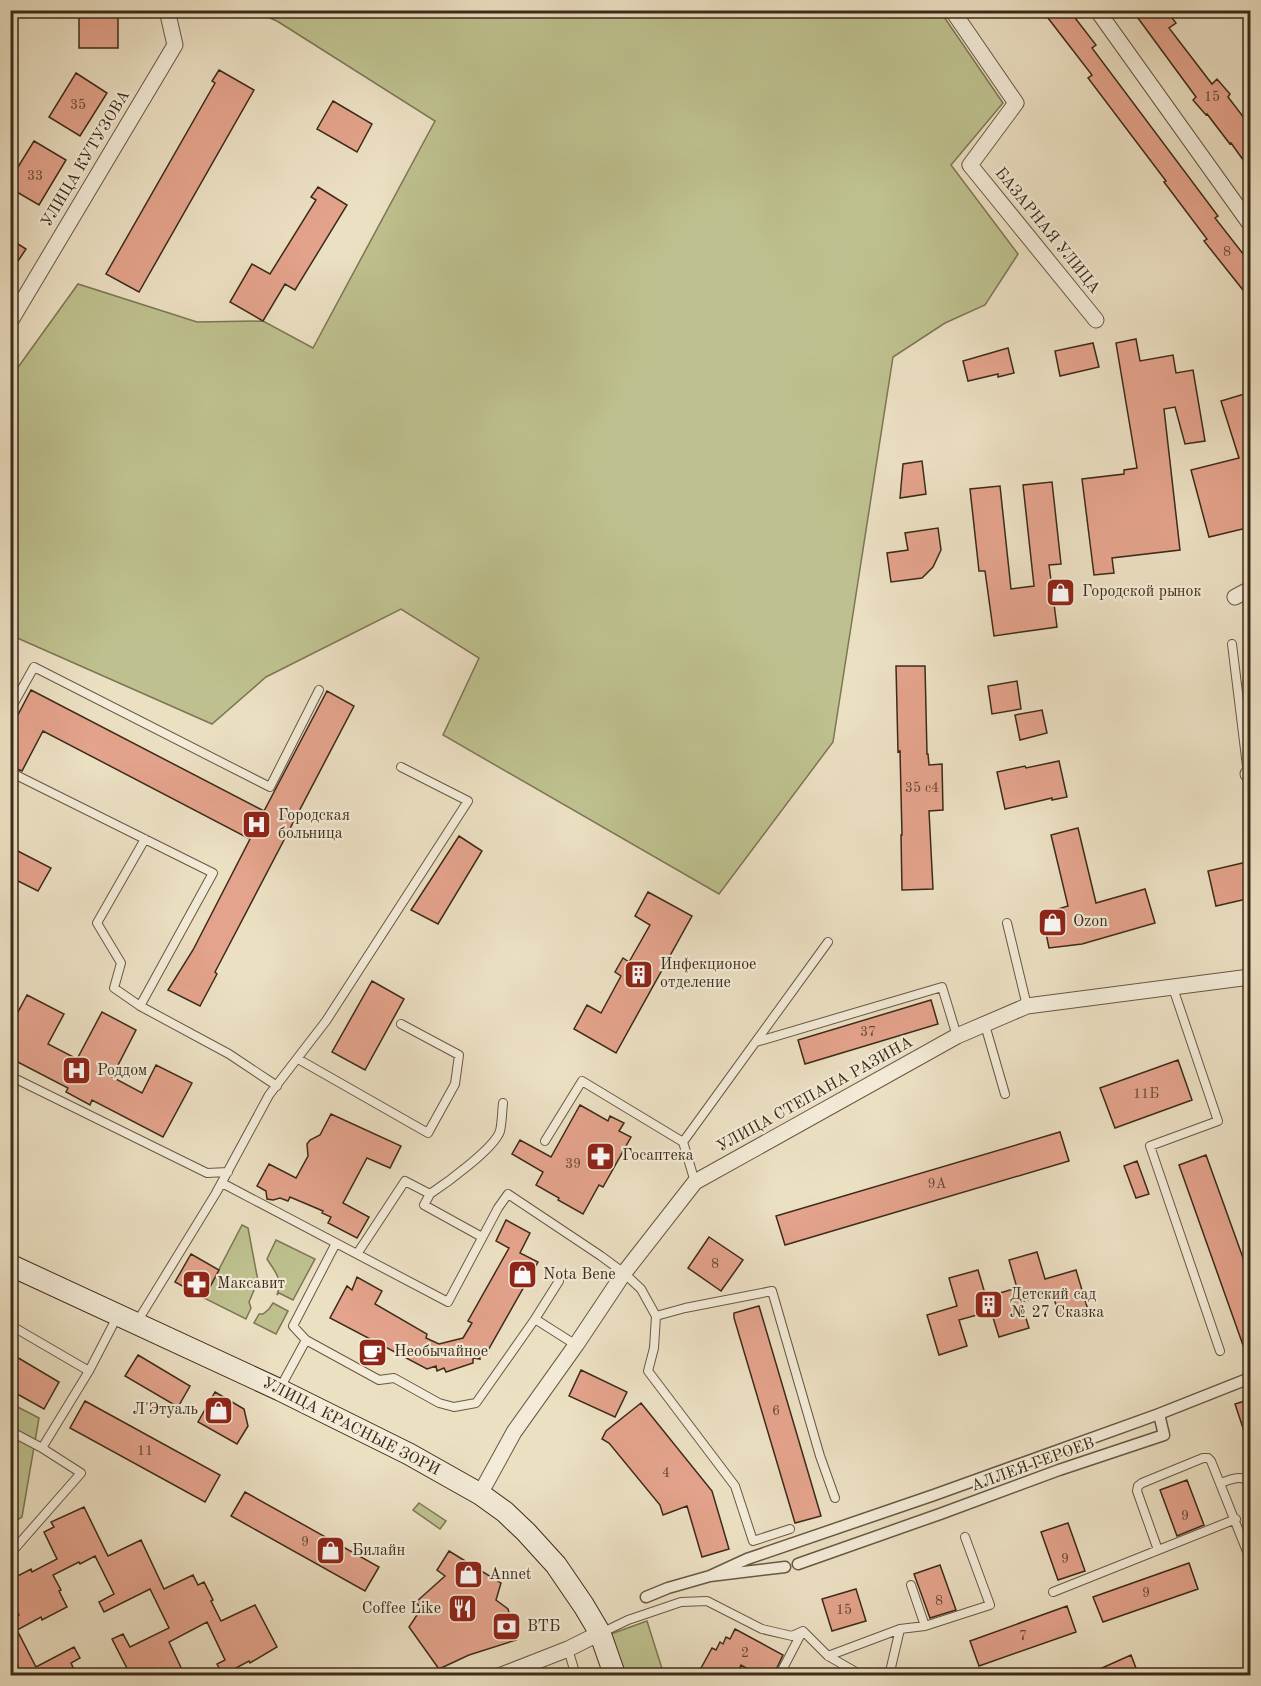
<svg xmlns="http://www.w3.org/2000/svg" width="1261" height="1686" viewBox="0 0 1261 1686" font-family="'Old Standard TT',serif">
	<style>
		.green { fill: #bec18f; stroke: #7d7654; stroke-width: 1.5 }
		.building { fill: #e4a38c; stroke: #3c2b18; stroke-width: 1.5 }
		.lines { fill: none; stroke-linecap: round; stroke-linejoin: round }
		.service-casing { stroke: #685843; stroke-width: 10 }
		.pedestrian-casing { stroke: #685843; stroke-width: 13 }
		.minor-casing { stroke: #685843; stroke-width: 17 }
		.secondary-casing { stroke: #3c2b18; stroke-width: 23 }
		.service { stroke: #f3ebd8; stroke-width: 8 }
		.pedestrian { stroke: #f3ebd8; stroke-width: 10 }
		.minor { stroke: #f3ebd8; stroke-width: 15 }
		.secondary { stroke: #f3ebd8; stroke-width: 21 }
		.labels { text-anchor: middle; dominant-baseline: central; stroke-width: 4.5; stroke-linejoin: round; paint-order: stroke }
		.number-label { font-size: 14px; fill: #664935 }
		.street-label { font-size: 16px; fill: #3c2b18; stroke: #f3ebd8 }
		.poi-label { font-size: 16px; fill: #3c2b18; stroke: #f3ebd8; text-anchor: start }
	</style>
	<rect width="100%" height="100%" fill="#ece0c3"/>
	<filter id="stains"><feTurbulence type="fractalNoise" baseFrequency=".00333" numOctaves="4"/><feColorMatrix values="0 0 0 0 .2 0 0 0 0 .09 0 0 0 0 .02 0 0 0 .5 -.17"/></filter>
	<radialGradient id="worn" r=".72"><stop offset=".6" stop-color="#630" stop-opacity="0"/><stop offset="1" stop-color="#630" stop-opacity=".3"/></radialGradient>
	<!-- green -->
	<path class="green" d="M253 11H940L1003 103 951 165 1018 254 985 305 945 323 893 357 833 742 719 894 443 735 479 658 401 609 266 677 212 724 15 637 11 643V377L78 284 197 322 263 321 313 348 435 121 277 21Z
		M242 1225 248 1228 258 1281 249 1302 251 1308 246 1319 204 1298Z
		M276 1240 315 1259 293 1300 279 1293 277 1295C283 1278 275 1272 267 1259Z
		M273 1303 288 1311 276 1334 254 1323 259 1314H263L269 1309Z
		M10 1403 39 1418 22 1517 11 1524Z
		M419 1503 446 1521 440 1529 413 1510Z
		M647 1621 664 1675H624L608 1635Z"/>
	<!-- building -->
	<path class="building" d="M79 10H118V48H79Z
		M1057 10H1069L1096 45 1092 48 1218 216 1215 218 1251 264V300L1204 241 1207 239 1164 182 1166 181 1088 78 1092 75 1048 18Z
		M1132 10H1166L1176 23 1169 28 1212 84 1217 79 1230 94 1228 97 1251 127V171L1231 143 1230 144 1207 114 1206 115 1193 100 1196 97Z
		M219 70 254 90 139 292 106 274 215 83 212 81Z
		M76 73 107 93 80 136 49 117Z
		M333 101 372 124 357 152 317 129Z
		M34 141 66 160 39 205 10 188V180Z
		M318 187 347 205 295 290 285 284 263 321 230 302 252 264 270 274 316 200 311 197Z
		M10 239 26 249 10 273Z
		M1136 339 1140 361 1173 355 1176 373 1193 370 1205 441 1185 444 1175 407 1164 409 1180 550 1112 558 1114 573 1094 575 1082 479 1124 474V470L1137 468 1116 343Z
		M1093 343 1099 367 1060 376 1055 351Z
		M1008 348 1014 373 998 377V374L968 381 963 361Z
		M1251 392V527L1209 537 1191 470 1239 458 1221 401Z
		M922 461 926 494 900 498 903 464Z
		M1052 482 1061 564 1049 565 1057 627 994 636 985 571H979L970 489 1000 486 1011 589 1034 586 1023 485Z
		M938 528 941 550 933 567 922 578 891 582 887 553 908 550 905 533Z
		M896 666H925L927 754H928L929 765 942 764 943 810 929 811 933 889 902 890 901 835H902L900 751 898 752Z
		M1017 681 1021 709 992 714 988 686Z
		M31 690 264 811 327 691 354 706 215 972 217 974 200 1006 168 990 193 950 250 839 43 731 22 771 10 766V730Z
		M1042 710 1047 733 1020 740 1015 715Z
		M1059 761 1067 797 1052 800V798L1005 809 997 772 1025 766 1026 768Z
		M1078 828 1096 903 1145 889 1155 923 1082 944 1049 948 1042 914 1068 906 1051 835Z
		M459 836 482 851 438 924 411 910Z
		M10 847 51 868 38 891 10 877Z
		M1251 861V898L1216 906 1208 871Z
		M648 892 692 916 616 1053 574 1029 587 1005 601 1013 621 976 615 972 623 958 629 962 650 925 635 916Z
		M372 981 404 999 365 1070 332 1052Z
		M27 995 64 1014 48 1044 77 1059 102 1012 136 1030 112 1077 142 1093 156 1065 192 1083 163 1137 92 1100 90 1105 66 1092 68 1088 10 1058V1027Z
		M931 1000 938 1024 805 1064 798 1040Z
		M1178 1060 1192 1100 1115 1128 1100 1088Z
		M580 1105 608 1121 610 1116 624 1123 619 1131 631 1137 603 1187 599 1185 583 1214 558 1200 559 1198 536 1185 543 1172 512 1154 520 1140 551 1157Z
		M331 1114 401 1146 390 1168 367 1158 343 1203 369 1217 357 1238 328 1223 331 1217 322 1213 323 1211 290 1197 288 1201 280 1198 273 1200 267 1199 266 1191 257 1186 269 1164 296 1178 308 1156 307 1144 310 1140 320 1135Z
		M1060 1132 1069 1161 785 1245 776 1216Z
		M1206 1155 1251 1280V1361L1249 1362 1179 1165Z
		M1137 1161 1149 1194 1136 1198 1124 1166Z
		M506 1220 530 1233 520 1253 538 1262 487 1352 479 1354 480 1359 473 1358V1363L446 1372 444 1368 437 1371 436 1366 427 1369 330 1318 347 1286 352 1290 357 1277 382 1291 375 1304 427 1334 426 1338 439 1344 463 1338 472 1323 468 1321 509 1248 496 1241Z
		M709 1237 743 1260 721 1291 688 1268Z
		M1037 1252 1045 1279 1076 1270 1088 1310 1060 1318 1052 1292 1021 1302 1029 1328 999 1337 991 1311 959 1320 967 1346 939 1355 927 1315 957 1306 949 1278 978 1270 986 1297 1017 1288 1009 1260Z
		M191 1254 219 1270 204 1298 175 1282Z
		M759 1306 821 1516 795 1523 734 1318V1313Z
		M10 1353 59 1382 44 1409 10 1390Z
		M138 1355 190 1386 178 1407 125 1376Z
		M581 1370 627 1392 615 1417 569 1396Z
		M215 1392 244 1409 248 1426 237 1444 198 1422Z
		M1251 1399V1443H1248L1235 1404Z
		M85 1401 220 1475 205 1502 70 1428Z
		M641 1403 712 1491 729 1549 702 1557 687 1506 663 1515 660 1505 609 1443 602 1439 606 1431Z
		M1187 1480 1204 1525 1177 1536 1160 1490Z
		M245 1492 379 1567 365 1591 231 1516Z
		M84 1507 108 1556 141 1540 164 1589 193 1575 198 1585 204 1582 213 1600 211 1601 221 1621 255 1605 277 1647 250 1663 249 1661 223 1675 217 1664 225 1660 207 1622 169 1642 185 1676H131L112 1639 123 1634 130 1647 169 1628 150 1589 104 1612 99 1602 114 1594 95 1556 80 1564 79 1562 53 1575 61 1590 59 1591 67 1607 42 1620 41 1617 17 1630 36 1667 74 1647 80 1658 71 1663 77 1676H19L22 1674 17 1665 10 1669V1618L11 1619 19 1615 10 1598V1580L31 1569 32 1572 57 1559 44 1532 54 1527 51 1522Z
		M1068 1523 1085 1571 1058 1580 1041 1532Z
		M449 1551 501 1583 496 1600 508 1609 516 1640 469 1655 439 1669 409 1627 421 1609 416 1602 445 1576 437 1570Z
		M1189 1563 1198 1589 1103 1622 1093 1597Z
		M940 1565 956 1610 930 1618 914 1574Z
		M856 1589 866 1621 832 1631 822 1599Z
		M1067 1606 1076 1632 979 1666 970 1641Z
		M735 1629 783 1655 773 1676H760L741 1665 736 1676H702L703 1672 700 1670 712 1648 716 1650 720 1642 723 1644 726 1637 730 1639Z
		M1131 1655 1139 1676H1084Z"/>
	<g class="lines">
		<defs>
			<path id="service" d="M1232 644 1248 774
				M10 710 34 667 270 787 319 690
				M10 772 213 873 140 1006 229 1054 277 1086
				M1007 923 1027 1006
				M1173 988 1218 1121 1150 1146 1220 1351
				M140 1006 114 988 121 963 97 923 145 839
				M985 1025 1005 1094
				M756 1042 942 987 957 1036
				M298 1059 428 1133 455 1084 459 1055 401 1024
				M10 1076 207 1173 228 1172
				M545 1141 582 1081 683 1142
				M695 1182 683 1142 828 942
				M222 1183 448 1302 498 1208 508 1194 601 1256 624 1273 641 1289 656 1316 654 1348 648 1371 735 1486 753 1541 790 1529
				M430 1194C445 1184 495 1148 500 1131 502 1123 502 1112 503 1103
				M357 1254 405 1181 430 1194 424 1205 482 1237
				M656 1316 685 1308 772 1291 820 1456 835 1498
				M535 1319 576 1345
				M137 1322 216 1193 269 1095 326 1021 468 801 401 767
				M10 1325 89 1371 117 1317
				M306 1340 379 1380 394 1378 439 1403 454 1407 476 1403 535 1319 559 1281
				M280 1388 306 1340 293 1326 336 1243
				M10 1431 42 1448 81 1473 10 1554
				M42 1448 89 1371
				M1220 1483C1231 1480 1242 1473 1250 1484
				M1158 1550 1137 1491 1138 1486 1142 1483 1203 1458H1208L1211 1461 1250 1559
				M911 1585 925 1626
				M1053 1592 1236 1519
				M601 1633 628 1620 681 1602 707 1601 762 1629 792 1636 803 1631 828 1656 863 1676
				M568 1649 576 1676
				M828 1656 900 1629 925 1626 990 1605 965 1537
				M779 1676 802 1632
				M889 1676 900 1629"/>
			<path id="pedestrian" d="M798 1564 940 1514 1059 1470 1164 1435 1159 1414 1250 1378
				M710 1576 747 1559 934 1495 1159 1414
				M646 1597 668 1588 710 1576 785 1567"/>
			<path id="minor" d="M952 10 1016 103 970 165 1096 320
				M1097 10 1250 224
				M10 322 175 45 167 10
				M1235 597 1250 589
				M1248 774H1250
				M480 1494 514 1432 576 1345 624 1273 695 1182 957 1036 1027 1006 1250 977
				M499 1676 568 1649 600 1633"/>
			<path id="secondary" d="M10 1265 280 1390 409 1454 480 1494 505 1512 526 1532 556 1565 584 1606 600 1633 615 1676"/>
		</defs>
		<!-- service casing -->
		<use href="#service" class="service-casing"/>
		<!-- pedestrian casing -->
		<use href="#pedestrian" class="pedestrian-casing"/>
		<!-- minor casing -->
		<use href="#minor" class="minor-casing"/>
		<!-- secondary casing -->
		<use href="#secondary" class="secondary-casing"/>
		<!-- service -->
		<use href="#service" class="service"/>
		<!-- pedestrian -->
		<use href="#pedestrian" class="pedestrian"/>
		<!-- minor -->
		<use href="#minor" class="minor"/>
		<!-- secondary -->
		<use href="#secondary" class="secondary"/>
	</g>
	<!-- icons -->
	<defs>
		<symbol id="shop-square" viewBox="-11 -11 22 22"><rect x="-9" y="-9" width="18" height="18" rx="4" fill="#8f2418" stroke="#f3ebd8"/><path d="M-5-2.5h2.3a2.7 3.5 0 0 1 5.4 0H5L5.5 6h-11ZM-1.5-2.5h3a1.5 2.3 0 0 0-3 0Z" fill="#fff"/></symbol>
		<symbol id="hospital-square" viewBox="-11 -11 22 22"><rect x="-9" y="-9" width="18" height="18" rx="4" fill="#8f2418" stroke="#f3ebd8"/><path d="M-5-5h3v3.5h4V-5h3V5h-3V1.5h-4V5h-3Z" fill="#fff"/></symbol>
		<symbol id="building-square" viewBox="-11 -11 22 22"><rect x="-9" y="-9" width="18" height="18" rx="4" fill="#8f2418" stroke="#f3ebd8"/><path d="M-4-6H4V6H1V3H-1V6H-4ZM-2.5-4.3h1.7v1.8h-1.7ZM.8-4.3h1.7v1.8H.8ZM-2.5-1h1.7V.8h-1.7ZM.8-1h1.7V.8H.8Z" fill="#fff"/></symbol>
		<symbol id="pharmacy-square" viewBox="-11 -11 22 22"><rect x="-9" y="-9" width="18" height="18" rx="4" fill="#8f2418" stroke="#f3ebd8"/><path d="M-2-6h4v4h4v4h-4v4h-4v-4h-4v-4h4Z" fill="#fff"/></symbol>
		<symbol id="cafe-square" viewBox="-11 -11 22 22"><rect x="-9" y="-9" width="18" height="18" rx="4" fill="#8f2418" stroke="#f3ebd8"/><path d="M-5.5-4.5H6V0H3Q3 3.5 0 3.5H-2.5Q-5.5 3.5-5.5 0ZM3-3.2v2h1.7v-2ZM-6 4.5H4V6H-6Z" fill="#fff"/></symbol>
		<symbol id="restaurant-square" viewBox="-11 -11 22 22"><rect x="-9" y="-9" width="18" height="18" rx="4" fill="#8f2418" stroke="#f3ebd8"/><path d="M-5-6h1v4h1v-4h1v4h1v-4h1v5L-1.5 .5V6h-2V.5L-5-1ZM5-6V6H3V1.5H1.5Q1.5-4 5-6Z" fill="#fff"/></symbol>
		<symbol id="bank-square" viewBox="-11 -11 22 22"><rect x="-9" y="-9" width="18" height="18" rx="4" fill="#8f2418" stroke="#f3ebd8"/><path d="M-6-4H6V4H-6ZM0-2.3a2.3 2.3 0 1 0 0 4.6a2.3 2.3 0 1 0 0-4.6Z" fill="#fff"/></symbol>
	</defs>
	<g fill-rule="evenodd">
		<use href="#shop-square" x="1044" y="576" width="33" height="33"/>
		<use href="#hospital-square" x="240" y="808" width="33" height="33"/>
		<use href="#shop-square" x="1036" y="906" width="33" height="33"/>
		<use href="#building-square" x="622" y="958" width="33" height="33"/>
		<use href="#hospital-square" x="60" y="1054" width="33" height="33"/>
		<use href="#pharmacy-square" x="584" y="1140" width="33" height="33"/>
		<use href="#shop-square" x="506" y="1258" width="33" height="33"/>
		<use href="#pharmacy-square" x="180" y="1268" width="33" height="33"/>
		<use href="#building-square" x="972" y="1288" width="33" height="33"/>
		<use href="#cafe-square" x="356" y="1336" width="33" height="33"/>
		<use href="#shop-square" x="202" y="1394" width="33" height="33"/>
		<use href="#shop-square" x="314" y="1534" width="33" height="33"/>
		<use href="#shop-square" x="452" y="1558" width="33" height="33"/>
		<use href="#restaurant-square" x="446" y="1592" width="33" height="33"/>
		<use href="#bank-square" x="490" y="1610" width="33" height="33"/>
	</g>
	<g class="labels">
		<!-- number labels -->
		<g class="number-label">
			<text x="1212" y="97">15</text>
			<text x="78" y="105">35</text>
			<text x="35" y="176">33</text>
			<text x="1227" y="252">8</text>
			<text x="922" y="788">35 с4</text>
			<text x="868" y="1032">37</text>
			<text x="1146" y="1094">11Б</text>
			<text x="573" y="1164">39</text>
			<text x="937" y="1184">9А</text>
			<text x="715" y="1264">8</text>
			<text x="776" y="1411">6</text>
			<text x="145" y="1451">11</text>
			<text x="666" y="1473">4</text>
			<text x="1185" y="1516">9</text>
			<text x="305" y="1542">9</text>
			<text x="1065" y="1559">9</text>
			<text x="1146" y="1593">9</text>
			<text x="939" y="1601">8</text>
			<text x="844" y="1610">15</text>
			<text x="1023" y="1636">7</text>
			<text x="745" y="1653">2</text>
		</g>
		<!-- street labels -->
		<g class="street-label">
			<text transform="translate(86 159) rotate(-59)">УЛИЦА КУТУЗОВА</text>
			<text transform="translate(1047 231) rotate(51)">БАЗАРНАЯ УЛИЦА</text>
			<text transform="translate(815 1095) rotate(-29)">УЛИЦА СТЕПАНА РАЗИНА</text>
			<text transform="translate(351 1427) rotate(27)">УЛИЦА КРАСНЫЕ ЗОРИ</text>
			<text transform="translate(1033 1465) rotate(-20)">АЛЛЕЯ ГЕРОЕВ</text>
		</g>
		<!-- poi labels -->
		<g class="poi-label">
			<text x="1082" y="592">Городской рынок</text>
			<text x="278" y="816">Городская<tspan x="278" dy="18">больница</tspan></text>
			<text x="1073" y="922">Ozon</text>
			<text x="660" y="965">Инфекционое<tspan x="660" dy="18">отделение</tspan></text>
			<text x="97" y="1071">Роддом</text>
			<text x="622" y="1156">Госаптека</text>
			<text x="543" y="1275">Nota Bene</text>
			<text x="217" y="1284">Максавит</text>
			<text x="1010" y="1295">Детский сад<tspan x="1010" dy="18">№ 27 Сказка</tspan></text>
			<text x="394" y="1352">Необычайное</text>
			<text x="198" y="1410" text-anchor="end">Л'Этуаль</text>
			<text x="352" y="1551">Билайн</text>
			<text x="489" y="1575">Annet</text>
			<text x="441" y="1609" text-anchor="end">Coffee Like</text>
			<text x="527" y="1627">ВТБ</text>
		</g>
	</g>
	<!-- margin -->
	<rect width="1261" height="1686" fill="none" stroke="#ece0c3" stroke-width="36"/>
	<rect x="12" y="12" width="1237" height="1662" fill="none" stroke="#3c2b18" stroke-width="3"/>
	<rect x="18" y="18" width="1225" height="1650" fill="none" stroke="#3c2b18" stroke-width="1.5"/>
	<rect width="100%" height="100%" filter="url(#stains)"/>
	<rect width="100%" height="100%" fill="url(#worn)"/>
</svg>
